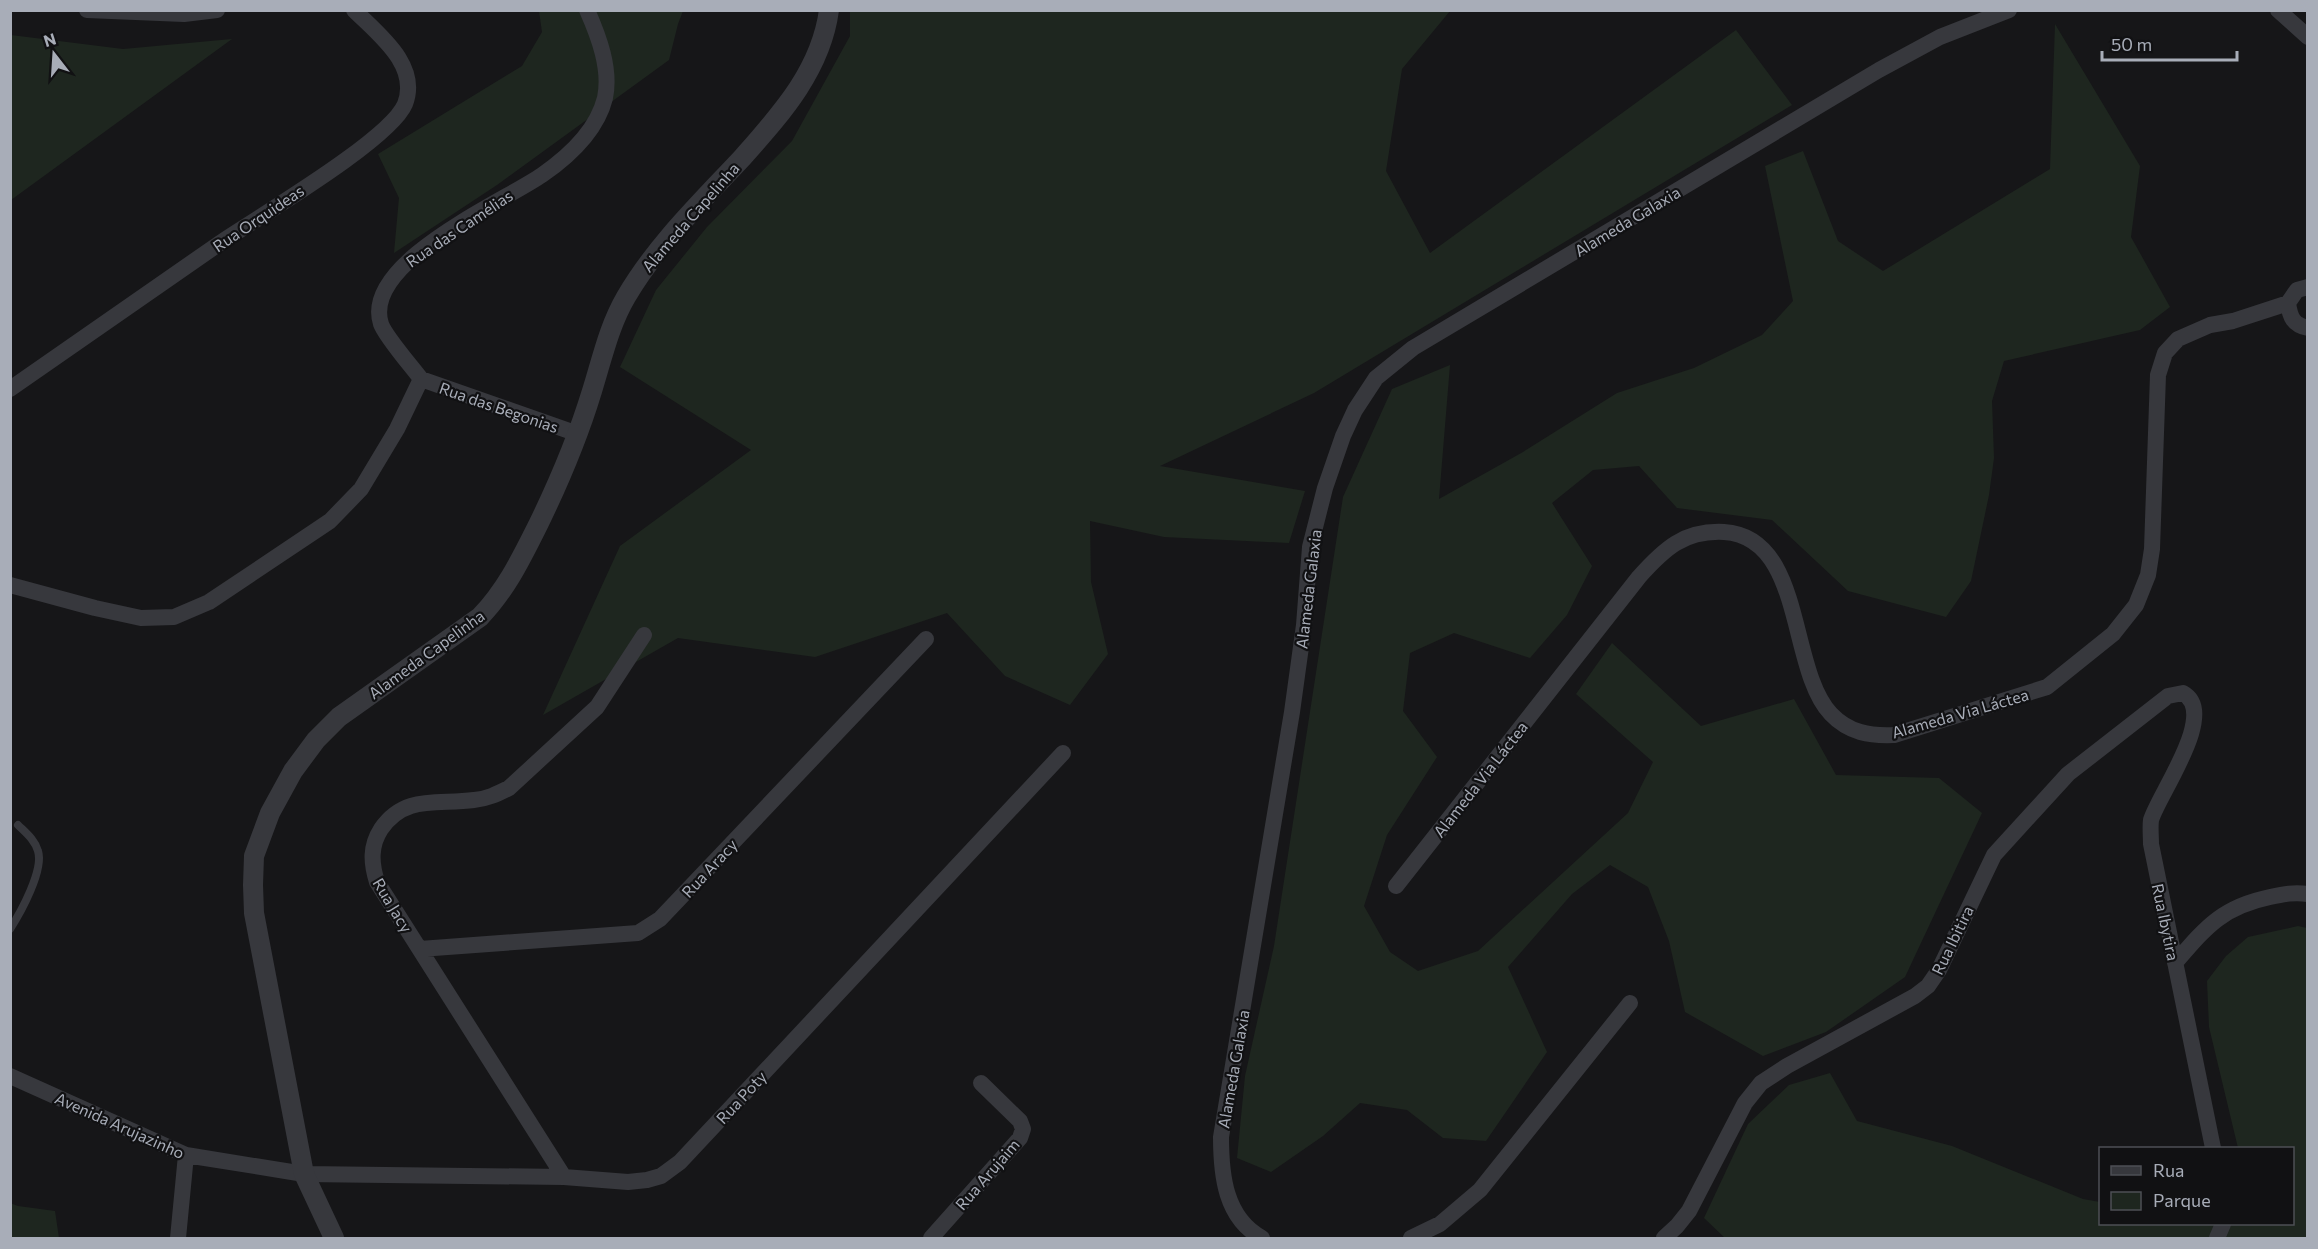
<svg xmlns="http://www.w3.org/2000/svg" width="2318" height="1249" viewBox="0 0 2318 1249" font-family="Commissioner,sans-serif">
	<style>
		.green { fill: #1e261f }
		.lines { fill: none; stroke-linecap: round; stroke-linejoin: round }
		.service { stroke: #37383d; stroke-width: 8 }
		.minor { stroke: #37383d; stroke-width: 16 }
		.tertiary { stroke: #37383d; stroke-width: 20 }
		.labels { text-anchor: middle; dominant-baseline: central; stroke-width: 4.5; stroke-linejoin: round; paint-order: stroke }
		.street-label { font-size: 16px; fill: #a8adb8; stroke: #111113 }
	</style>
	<rect width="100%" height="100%" fill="#161618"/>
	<!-- green -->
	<path class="green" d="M539 11H683L678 24 669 60 497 185 394 253 399 198 378 154 522 66 542 32Z
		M850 11H1450L1402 69 1386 171 1430 253 1736 30 1792 105 1314 393 1160 466 1305 491 1289 543 1164 537 1090 521 1091 582 1108 654 1070 705 1005 676 947 613 815 657 678 638 543 715 620 546 751 450 620 367 656 290 707 227 792 141 850 36Z
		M2055 24 2140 166 2131 237 2170 307 2140 330 2004 361 1992 401 1994 458 1989 495 1971 581 1946 617 1848 591 1772 520 1677 508 1639 466 1593 470 1552 503 1592 566 1567 615 1530 658 1454 633 1410 653 1403 711 1437 757 1387 835 1364 906 1390 952 1418 971 1478 951 1628 813 1653 762 1576 694 1612 643 1701 726 1794 699 1836 775 1939 778 1982 813 1905 977 1826 1032 1763 1056 1685 1012 1669 941 1648 887 1610 865 1572 894 1508 967 1547 1052 1486 1141 1443 1138 1407 1110 1360 1103 1323 1136 1271 1172 1237 1158 1245 1076 1274 946 1343 497 1392 389 1450 365 1439 499 1523 452 1617 393 1694 368 1762 335 1793 301 1765 166 1803 151 1838 241 1883 271 2050 169Z
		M11 35 123 49 232 39 11 200Z
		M2298 926 2307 928V1238H1725L1704 1218 1748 1124 1789 1085 1830 1073 1857 1121 1952 1146 2083 1199 2100 1202V1224H2292V1148H2238L2209 1027 2207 981 2226 956 2248 937Z
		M10 1203 18 1206 55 1211 59 1238H11Z"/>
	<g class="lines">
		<!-- service -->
		<path class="service" d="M10 929C21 912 44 870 38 851 35 840 26 833 18 825"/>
		<!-- minor -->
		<path class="minor" d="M87 10 184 14 217 10
			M2278 10 2308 37
			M2308 287 2297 290 2288 303C2290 317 2293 325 2308 328
			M421 379 578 434
			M10 389C80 340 150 291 220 243 258 217 390 140 405 104 420 65 378 34 354 10
			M10 585 95 608 141 618 174 617 209 602 330 521 361 489 397 429 421 379C412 367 385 336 381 324 361 263 503 202 542 175 568 157 597 130 605 98 611 69 599 37 587 10
			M1396 886 1639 577C1664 549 1684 530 1724 532 1805 537 1788 669 1831 714 1849 733 1870 736 1894 735L2047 687 2113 634 2136 605 2148 575 2152 549 2158 375 2165 353 2178 339 2210 325 2233 321 2288 303
			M420 949 638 933 660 919 926 639
			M2175 963C2206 927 2222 907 2270 897 2284 894 2294 892 2308 894
			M10 1076 186 1155 304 1174 564 1177 628 1182 647 1180 661 1176 680 1162 1063 753
			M564 1177 377 882C371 863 370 846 381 829 405 794 438 805 474 800 487 799 497 794 509 788L597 707 644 635
			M178 1238 186 1155
			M931 1238 1020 1138 1023 1129 1020 1121 981 1083
			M1262 1238C1225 1218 1221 1175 1221 1137L1292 712 1304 625 1310 547 1325 488 1343 436 1355 410 1376 378 1413 348 1879 70 1940 37 2009 10
			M1411 1238 1440 1224 1480 1190 1630 1003
			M1664 1238 1677 1226 1689 1211 1745 1103 1761 1083 1787 1066 1915 996 1928 986 1939 970 1994 855 2068 774 2168 696 2183 693C2219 713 2158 795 2151 820 2150 827 2151 837 2151 844L2213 1148
			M2217 1238 2223 1224"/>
		<!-- tertiary -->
		<path class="tertiary" d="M334 1238 304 1174 254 913 253 885 254 856 270 813 293 771 316 740 339 717 480 617C506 590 521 559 538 525 559 482 578 437 592 391 602 359 609 326 626 297 657 244 702 201 743 157 781 114 821 70 829 10"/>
	</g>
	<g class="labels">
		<!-- street labels -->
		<g class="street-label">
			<text transform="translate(690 217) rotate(-49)">Alameda Capelinha</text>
			<text transform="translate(258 218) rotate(-34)">Rua Orquideas</text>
			<text transform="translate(1627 221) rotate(-31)">Alameda Galaxia</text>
			<text transform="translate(459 228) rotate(-34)">Rua das Camélias</text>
			<text transform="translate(499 407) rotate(19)">Rua das Begonias</text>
			<text transform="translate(1308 589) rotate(-83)">Alameda Galaxia</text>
			<text transform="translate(426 654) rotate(-36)">Alameda Capelinha</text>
			<text transform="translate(1960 713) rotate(-16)">Alameda Via Láctea</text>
			<text transform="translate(1480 779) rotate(-52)">Alameda Via Láctea</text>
			<text transform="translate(709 868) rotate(-47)">Rua Aracy</text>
			<text transform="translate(393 905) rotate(59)">Rua Jacy</text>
			<text transform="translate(2166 922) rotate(78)">Rua Ibytira</text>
			<text transform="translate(1952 940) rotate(-64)">Rua Ibitira</text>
			<text transform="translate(1233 1069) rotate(-80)">Alameda Galaxia</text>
			<text transform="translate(741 1097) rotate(-47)">Rua Poty</text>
			<text transform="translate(120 1125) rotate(24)">Avenida Arujazinho</text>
			<text transform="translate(987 1174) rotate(-49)">Rua Arujaim</text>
		</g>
	</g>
	<!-- border -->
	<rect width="2318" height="1249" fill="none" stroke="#a8adb8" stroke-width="24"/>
	<!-- legend -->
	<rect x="2099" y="1147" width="195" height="78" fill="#111113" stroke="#4d4f55" stroke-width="1.5"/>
	<rect x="2111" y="1166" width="30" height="9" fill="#37383d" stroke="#4d4f55" stroke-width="1.5"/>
	<text x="2153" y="1177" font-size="18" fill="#a8adb8">Rua</text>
	<rect x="2111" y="1192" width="30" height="18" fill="#1e261f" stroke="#4d4f55" stroke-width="1.5"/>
	<text x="2153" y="1207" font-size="18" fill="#a8adb8">Parque</text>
	<!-- north arrow -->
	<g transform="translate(54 54) rotate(343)" stroke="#111113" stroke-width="4.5" paint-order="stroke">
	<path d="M0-4.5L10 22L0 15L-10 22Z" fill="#a8adb8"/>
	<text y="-9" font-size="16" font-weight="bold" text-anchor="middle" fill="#a8adb8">N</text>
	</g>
	<!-- scale -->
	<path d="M2102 51v9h135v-9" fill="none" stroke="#a8adb8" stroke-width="3"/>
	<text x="2111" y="51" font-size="18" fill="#a8adb8" stroke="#111113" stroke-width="4.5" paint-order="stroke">50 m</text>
</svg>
